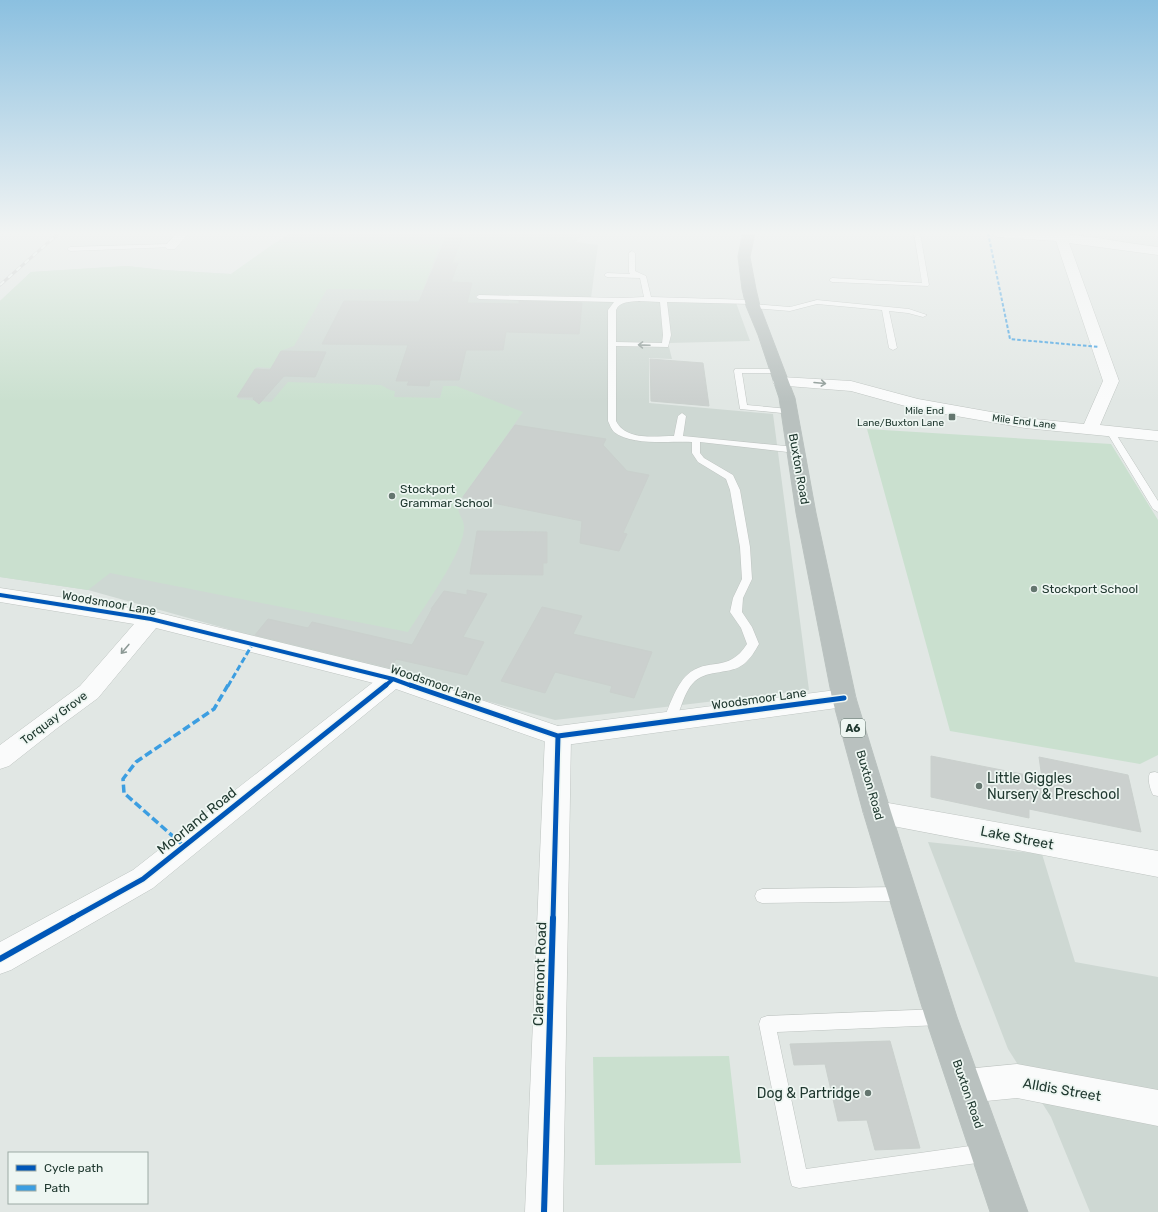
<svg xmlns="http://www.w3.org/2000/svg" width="1158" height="1212" viewBox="0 0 1158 1212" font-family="Rubik,sans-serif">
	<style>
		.built { fill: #ced8d3 }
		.green { fill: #cae0cf }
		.building { fill: #cbd0ce; stroke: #cad0cd }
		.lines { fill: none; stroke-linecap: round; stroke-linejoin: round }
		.lane-casing { stroke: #bec4c1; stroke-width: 1 }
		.street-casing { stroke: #bec4c1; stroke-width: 1 }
		.secondary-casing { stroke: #bdc4c1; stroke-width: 1 }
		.highway-casing { stroke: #bbc3c0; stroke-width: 1 }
		.lane { fill: #fafbfb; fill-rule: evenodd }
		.street { fill: #fafbfb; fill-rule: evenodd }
		.secondary { fill: #fafbfb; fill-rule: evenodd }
		.highway { fill: #b9c1bf; fill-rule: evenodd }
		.rail-casing { stroke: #c6c9c8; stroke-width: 3 }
		.rail { stroke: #eef6f2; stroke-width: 2; stroke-dasharray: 5.5; stroke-linecap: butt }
		.quiet-far2 { stroke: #3c9ee1; stroke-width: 2; stroke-dasharray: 3.5 2; stroke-linecap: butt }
		.quiet-far1 { stroke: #3c9ee1; stroke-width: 3; stroke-dasharray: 6 3; stroke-linecap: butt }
		.quiet { stroke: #3c9ee1; stroke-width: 3.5; stroke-dasharray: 8 3.5; stroke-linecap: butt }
		.cycleway-far2-casing { stroke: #eef6f2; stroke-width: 6 }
		.cycleway-far1-casing { stroke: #eef6f2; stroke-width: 8 }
		.cycleway-casing { stroke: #eef6f2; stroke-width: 8 }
		.cycleway-far2 { stroke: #0057b8; stroke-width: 4 }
		.cycleway-far1 { stroke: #0057b8; stroke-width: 5 }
		.cycleway { stroke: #0057b8; stroke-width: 6 }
		.oneway { stroke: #8d9a96 }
		.poi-dot { fill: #64766f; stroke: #eef6f2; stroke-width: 1.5 }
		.labels { text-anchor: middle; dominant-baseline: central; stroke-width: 3.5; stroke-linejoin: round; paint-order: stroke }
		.far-poi-label { font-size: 10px; fill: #203930; stroke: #eef6f2; text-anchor: end }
		.far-street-label { font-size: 10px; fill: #203930; stroke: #eef6f2 }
		.shield { fill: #eef6f2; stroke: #5e726a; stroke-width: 1 }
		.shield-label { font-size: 11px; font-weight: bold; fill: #203930 }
		.street-label { font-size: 12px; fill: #203930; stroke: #eef6f2 }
		.poi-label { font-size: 12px; fill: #203930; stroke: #eef6f2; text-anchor: start }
		.near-poi-label { font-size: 14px; fill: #203930; stroke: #eef6f2; text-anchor: start }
		.near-street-label { font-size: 14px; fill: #203930; stroke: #eef6f2 }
	</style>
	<rect width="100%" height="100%" fill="#e1e7e4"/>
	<!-- built -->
	<path class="built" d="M290 233H583L576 242 598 245 591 298 735 300 750 341 668 343 672 359 649 358V403L773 414 809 690 555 720 88 590 0 577V301L31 272 127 266 163 270 231 274Z
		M928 842 1042 854 1075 962 1158 977V1212H1090L1051 1117 1008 1049Z"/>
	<!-- green -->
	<path class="green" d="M276 242 440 244 423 290 327 289 294 346 283 350 273 368 257 367 238 399 271 402 288 382 381 385 390 390 395 391 394 397 440 398 443 386H456L523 412 458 503C456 513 465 519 464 529 462 555 423 608 408 632L110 573 88 590 0 577V301L31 272 127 266 163 270 231 274Z
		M867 429 1111 444 1158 520V755L1140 764 950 731Z
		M729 1056 741 1163 595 1165 593 1057Z"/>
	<!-- building -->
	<path class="building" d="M448 233H464L452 263H458L451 282 472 283 467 303 519 304V301L582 303 579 334 506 332 503 350H466L459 380H430L429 386 407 385 409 381H396L408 345 322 344 344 301 419 302Z
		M281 351 326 352 315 377 284 376 259 404 253 399 254 397H237L255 369 270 370Z
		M650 359 703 363 709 406 651 401Z
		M515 425 606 439 603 445 627 471 649 475 623 533 627 534 619 551 580 543 582 521 463 497Z
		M477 531 547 532V563H543V575L470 574Z
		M467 590 487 594 463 637 484 642 467 675 396 659 391 668 255 635 268 619 308 628 312 622 412 645 432 609H431L444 591 467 595Z
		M542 607 582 616 573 634 652 652 634 698 610 692 612 686 555 672 545 693 501 681Z
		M931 756 1042 778 1039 757 1128 775 1141 832 1029 809V818L931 797Z
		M890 1041 920 1148 875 1150 867 1120 838 1121 825 1064 794 1065 790 1044Z"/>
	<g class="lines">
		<defs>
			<path id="lane" d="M914 233H920L929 285 928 286 832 282 829 280 832 278 922 283Z
				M171 244 173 245V247L70 251 67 249 70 247Z
				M632 251 635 253V271L646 276 651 297 752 300 756 302 752 304 667 302 671 335 668 347 616 346V421C626 441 655 436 674 436L678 416 682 413 686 416 683 436 796 447 800 450 796 453 700 442V453L704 458 733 475 740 490 750 547 752 579 743 598 742 612 752 627 759 644C755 651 751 658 744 664 730 675 709 669 695 681 683 692 681 712 673 725L669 727 665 725 663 722C668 709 676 685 687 675 708 656 728 674 747 644L741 628 730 612 733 598 742 579 740 547 730 490 726 479 698 462 692 453V442C669 441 632 446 614 432 611 429 610 425 608 421V310L614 302 479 299 476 297 479 295 623 298 644 297 640 278 607 277 604 275 607 273 630 274 629 272V253ZM639 301 660 302 663 335 662 343 616 342V310C620 301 630 302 639 301Z
				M817 300 909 309 927 315 923 317 908 313 889 311 897 348 893 350 889 348 882 310 817 304 790 311 753 308 749 306 753 304 790 307Z
				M735 369H780V373H742L747 405 789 409 793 412 792 414 740 409 734 371Z
				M1110 428 1114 431 1158 501V512L1153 509 1106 431Z
				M1155 772 1158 773V796L1153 795C1150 789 1147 779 1150 773Z
				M902 887 907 889 909 894 907 899 902 901 762 903 757 901 755 896 757 891 762 889Z
				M940 1009 946 1011 948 1017 946 1023 940 1025 777 1032 806 1169 984 1144 990 1147 993 1153 990 1159 984 1162 799 1188 792 1186 790 1179 759 1024 761 1018 767 1016Z"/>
			<path id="street" d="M177 233H189L175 249H167L165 246Z
				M992 233C1047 227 1104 240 1158 247V255L1069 243 1119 381 1100 425 1158 431V441L1025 428 916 409 851 391 775 385 773 382 775 379 781 377 851 381 918 399 1025 418 1084 424 1103 381 1056 241 998 237 994 236Z
				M0 588 151 611 393 670 401 673 405 679 401 685 393 688 156 628 98 698 56 729 9 766 0 769V745L80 686 134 624 0 602Z
				M558 726 567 729 571 736 563 1212H525L545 736 549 729Z
				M877 801 1158 851V877L877 823 867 820 863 812 867 804Z
				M1017 1064 1158 1090V1126L1017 1098 966 1103 954 1098 949 1086 954 1074 966 1069Z"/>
			<path id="secondary" d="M393 670 558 726 844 689 853 692 856 698 853 704 844 707 558 746 396 689 153 888 11 970 0 974V942L133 870 385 673Z"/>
			<path id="highway" d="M743 233H755L750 257 756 289 760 306 795 398 816 513 856 698 891 812 957 1017 1028 1212H990L925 1017 863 812 832 698 796 513 779 398 758 335 746 306 742 289 738 257Z"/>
		</defs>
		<!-- lane casing -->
		<use href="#lane" class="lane-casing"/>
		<!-- street casing -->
		<use href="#street" class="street-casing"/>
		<!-- secondary casing -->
		<use href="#secondary" class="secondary-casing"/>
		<!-- highway casing -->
		<use href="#highway" class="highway-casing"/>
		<!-- lane -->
		<use href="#lane" class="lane"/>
		<!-- street -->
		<use href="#street" class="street"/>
		<!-- secondary -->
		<use href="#secondary" class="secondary"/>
		<!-- highway -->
		<use href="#highway" class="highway"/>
		<defs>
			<path id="rail" d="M0 285 59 233"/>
		</defs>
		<!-- rail casing -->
		<use href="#rail" class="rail-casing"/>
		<!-- rail -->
		<use href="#rail" class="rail"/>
		<!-- quiet-far2 -->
		<path class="quiet-far2" d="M988 233 1010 339 1099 347"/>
		<!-- quiet-far1 -->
		<path class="quiet-far1" d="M228 686 252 645"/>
		<!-- quiet -->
		<path class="quiet" d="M184 846 124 793 123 779 136 762 214 709 228 685"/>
		<defs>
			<path id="cycleway-far2" d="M0 595 151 619 393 679 412 686
				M385 686 393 679"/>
			<path id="cycleway-far1" d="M410 685 558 736 844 698
				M71 919 143 879 386 685
				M553 919 558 736"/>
			<path id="cycleway" d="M0 959 73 918
				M544 1212 553 918"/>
		</defs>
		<!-- cycleway-far2 casing -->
		<use href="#cycleway-far2" class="cycleway-far2-casing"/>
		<!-- cycleway-far1 casing -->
		<use href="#cycleway-far1" class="cycleway-far1-casing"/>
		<!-- cycleway casing -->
		<use href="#cycleway" class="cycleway-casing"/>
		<!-- cycleway-far2 -->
		<use href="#cycleway-far2" class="cycleway-far2"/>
		<!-- cycleway-far1 -->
		<use href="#cycleway-far1" class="cycleway-far1"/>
		<!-- cycleway -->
		<use href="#cycleway" class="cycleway"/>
	</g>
	<!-- one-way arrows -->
	<defs><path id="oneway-shaft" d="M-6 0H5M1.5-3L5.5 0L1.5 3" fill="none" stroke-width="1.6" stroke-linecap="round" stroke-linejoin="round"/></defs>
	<g class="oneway">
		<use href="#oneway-shaft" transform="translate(644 345) rotate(-178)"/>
		<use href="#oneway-shaft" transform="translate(820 383) rotate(5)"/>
		<use href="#oneway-shaft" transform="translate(125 649) rotate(130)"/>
	</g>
	<!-- sky -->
	<linearGradient id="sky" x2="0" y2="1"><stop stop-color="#8bc0e0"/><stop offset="0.58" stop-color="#f2f4f3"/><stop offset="1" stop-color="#f2f4f3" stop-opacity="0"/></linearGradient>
	<rect width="1158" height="402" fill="url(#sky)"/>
	<!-- markers -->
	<g class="poi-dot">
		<rect x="948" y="413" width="8" height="8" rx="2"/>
		<circle cx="392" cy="496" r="4"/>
		<circle cx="1034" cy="589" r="4"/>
		<circle cx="979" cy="786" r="4"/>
		<circle cx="868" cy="1093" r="4"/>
	</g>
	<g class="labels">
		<!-- far-poi labels -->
		<g class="far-poi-label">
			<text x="944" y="411">Mile End<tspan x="944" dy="12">Lane/Buxton Lane</tspan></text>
		</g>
		<!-- far-street labels -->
		<g class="far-street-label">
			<text transform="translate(1024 422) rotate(7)">Mile End Lane</text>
		</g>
		<!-- shield labels -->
		<rect class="shield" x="841" y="719" width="24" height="18" rx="3"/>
		<g class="shield-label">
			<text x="853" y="728">A6</text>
		</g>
		<!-- street labels -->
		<g class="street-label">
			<text transform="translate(799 469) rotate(80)">Buxton Road</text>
			<text transform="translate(109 603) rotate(10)">Woodsmoor Lane</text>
			<text transform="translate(436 684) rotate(19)">Woodsmoor Lane</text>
			<text transform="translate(759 699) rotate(-8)">Woodsmoor Lane</text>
			<text transform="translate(54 718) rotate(-37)">Torquay Grove</text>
			<text transform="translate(870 785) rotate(74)">Buxton Road</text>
			<text transform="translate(968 1094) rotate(71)">Buxton Road</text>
		</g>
		<!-- poi labels -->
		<g class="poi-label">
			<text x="400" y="489">Stockport<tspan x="400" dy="14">Grammar School</tspan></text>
			<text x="1042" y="589">Stockport School</text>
		</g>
		<!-- near-poi labels -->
		<g class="near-poi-label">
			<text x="987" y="778">Little Giggles<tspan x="987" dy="16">Nursery &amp; Preschool</tspan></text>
			<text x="860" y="1093" text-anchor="end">Dog &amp; Partridge</text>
		</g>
		<!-- near-street labels -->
		<g class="near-street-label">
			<text transform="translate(197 821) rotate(-39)">Moorland Road</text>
			<text transform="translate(1017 838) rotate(11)">Lake Street</text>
			<text transform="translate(540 974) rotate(-88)">Claremont Road</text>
			<text transform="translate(1062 1090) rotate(10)">Alldis Street</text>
		</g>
	</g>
	<!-- legend -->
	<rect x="8" y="1152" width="140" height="52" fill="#eef6f2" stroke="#9caaa4"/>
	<rect x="16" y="1165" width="20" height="6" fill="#0057b8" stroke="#9caaa4"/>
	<text x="44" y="1172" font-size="12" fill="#203930">Cycle path</text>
	<rect x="16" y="1185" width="20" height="6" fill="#3c9ee1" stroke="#9caaa4"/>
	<text x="44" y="1192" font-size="12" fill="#203930">Path</text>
</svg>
